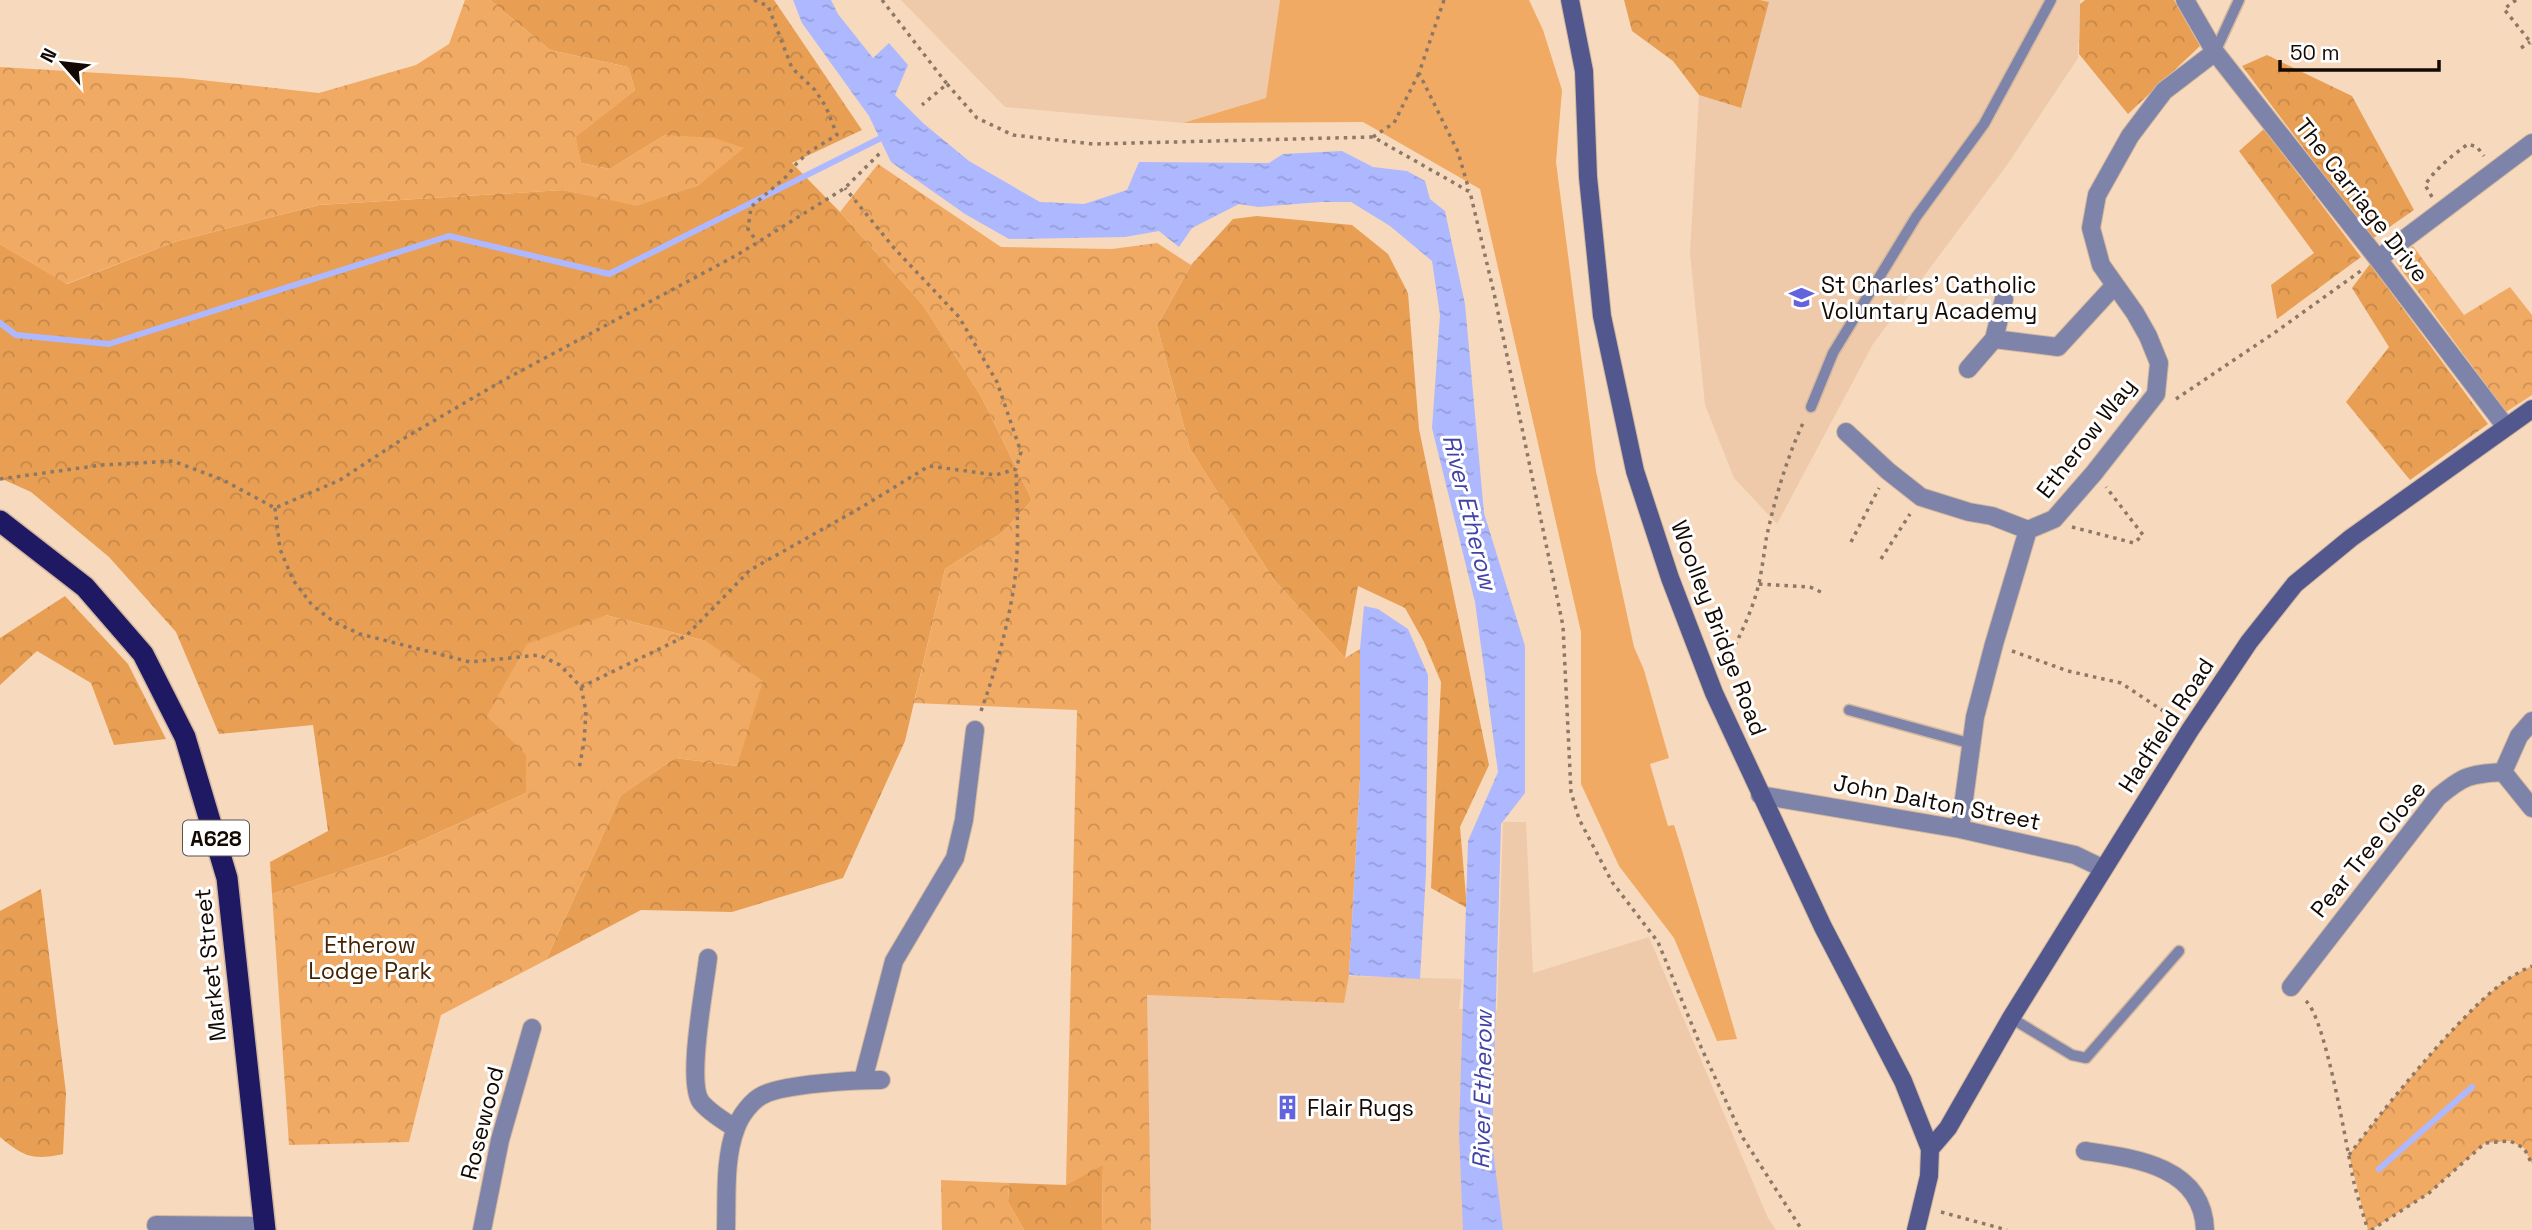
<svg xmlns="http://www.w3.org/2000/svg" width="2532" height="1230" viewBox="0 0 2532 1230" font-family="'Space Grotesk',sans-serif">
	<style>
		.built { fill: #eecaab }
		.green { fill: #f1aa63 }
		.forest { fill: url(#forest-crowns) }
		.park { fill: url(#park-crowns) }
		.water { fill: url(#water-ripples) }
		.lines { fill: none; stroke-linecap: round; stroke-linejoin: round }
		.stream { stroke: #aeb8ff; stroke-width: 6 }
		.lane-casing { stroke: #d3b89f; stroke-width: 13 }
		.street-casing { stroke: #d3b89f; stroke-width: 20 }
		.secondary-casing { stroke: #d3b89f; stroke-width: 20 }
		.highway-casing { stroke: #d3b89f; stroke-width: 24 }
		.path { stroke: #8d7866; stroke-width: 3.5; stroke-dasharray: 3.5 5; stroke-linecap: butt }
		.lane { stroke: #7e84a9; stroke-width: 10 }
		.street { stroke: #7e84a9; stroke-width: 18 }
		.secondary { stroke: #52588d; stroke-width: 18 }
		.highway { stroke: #1f1964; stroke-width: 21 }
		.labels { text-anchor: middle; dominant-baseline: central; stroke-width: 6; stroke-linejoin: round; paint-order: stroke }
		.shield { fill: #fff; stroke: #5a534e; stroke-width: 2 }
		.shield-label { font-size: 21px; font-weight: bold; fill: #130902 }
		.street-label { font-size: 23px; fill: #130902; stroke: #fff }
		.poi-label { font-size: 23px; fill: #130902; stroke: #fff; text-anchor: start }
		.park-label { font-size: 23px; fill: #422504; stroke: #fff }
		.water-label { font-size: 24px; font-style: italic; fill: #4343a6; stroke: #fff }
	</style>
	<defs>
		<pattern id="forest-crowns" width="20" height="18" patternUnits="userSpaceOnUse" patternTransform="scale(1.75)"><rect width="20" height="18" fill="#e89f54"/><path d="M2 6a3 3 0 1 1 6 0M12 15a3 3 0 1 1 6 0" fill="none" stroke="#c68848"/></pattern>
		<pattern id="park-crowns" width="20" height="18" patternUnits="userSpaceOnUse" patternTransform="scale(1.75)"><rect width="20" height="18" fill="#f1aa63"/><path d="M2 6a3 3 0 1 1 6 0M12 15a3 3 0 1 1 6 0" fill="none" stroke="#ce9154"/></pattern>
		<pattern id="water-ripples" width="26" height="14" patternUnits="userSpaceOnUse" patternTransform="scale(1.75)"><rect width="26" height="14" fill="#aeb8ff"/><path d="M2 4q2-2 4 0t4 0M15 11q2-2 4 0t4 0" fill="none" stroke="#959dd9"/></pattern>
	</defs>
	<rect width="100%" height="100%" fill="#f7d9bd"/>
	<!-- built -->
	<path class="built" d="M901 0H1280L1266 98 1183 123 1005 107Z
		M1760 0H2080L2078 58 2007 165 1873 344 1777 524 1734 478 1705 405 1690 253 1699 95 1740 108 1769 2Z
		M1503 822H1526L1533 973 1649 937 1768 1218 1776 1230H1110L1117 982 1310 975 1462 979 1459 1009 1497 1010Z"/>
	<!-- green -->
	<path class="green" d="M1280 0H1529L1543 30 1562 90 1556 162 1596 471 1634 647 1644 670 1669 758 1650 764 1668 826 1674 825 1681 847 1737 1039 1717 1041 1674 938 1619 866 1581 784V632L1480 189 1363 122 1183 123 1266 98Z"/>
	<!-- forest -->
	<path class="forest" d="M490 0H774L862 130 792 163 840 212 923 305 981 396 1032 500 1003 532 945 569 905 741 843 878 732 912 641 910 546 960 621 795 675 758 737 766 706 641 606 615 526 755V793L389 855 272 894 270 862 328 831 313 725 219 734 176 632 109 557 31 492 0 478V244L67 284 174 242 319 205 563 190 637 205 699 185 665 135 610 169 581 163 575 137 635 90 628 67 550 50Z
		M1624 0H1760L1769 2 1741 108 1699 95 1673 61 1632 31Z
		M2085 0H2174L2200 46 2128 114 2079 54 2080 4Z
		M2267 55 2352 96 2414 210 2372 239 2242 66Z
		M2264 129 2361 257 2277 319 2271 285 2314 253 2239 151Z
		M1257 216 1352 225 1388 254 1408 293 1419 429 1489 765 1460 827 1467 908 1431 888 1441 682 1424 642 1405 608 1358 586 1345 658 1274 580 1190 449 1157 326 1191 265 1233 219Z
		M2370 264 2488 424 2410 480 2346 402 2389 347 2352 288Z
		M65 596 128 664 166 739 114 745 91 683 37 651 0 685V638Z
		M41 889 66 1093 63 1154C33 1161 22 1156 0 1137V911Z
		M1103 1164 1102 1230H1024L1008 1202 1009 1183 1066 1185Z"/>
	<!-- park -->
	<path class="park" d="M465 0H490L550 50 628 67 635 90 576 137 581 163 610 169 665 135 714 138 744 148 699 185 637 206 563 190 319 205 174 242 66 284 0 244V67L183 78 319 93 416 65 449 44Z
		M878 164 1001 247 1112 249 1157 243 1191 265 1157 326 1190 449 1274 580 1345 658 1360 649V779L1349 975 1344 1003 1147 995 1151 1230H1102L1103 1165 1066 1185 1077 710 914 703 945 569 1003 532 1032 500 981 396 923 305 840 212Z
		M2413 246 2464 315 2510 287 2532 315V395L2506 412 2395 261Z
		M606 615 706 641 763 681 737 766 675 758 621 795 546 960 441 1015 409 1142 289 1145 272 894 389 855 526 793V755L487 716 527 644Z
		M2532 966V1164L2524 1148 2510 1141 2485 1143 2429 1193 2371 1230H2368L2349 1155C2379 1115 2411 1076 2445 1038 2471 1011 2498 980 2532 966Z
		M941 1180 1009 1183 1008 1202 1024 1230H942Z"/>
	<!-- water -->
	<path class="water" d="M793 0H831L838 14 873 58 889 43 908 65 895 95 923 123 969 161 1040 202 1084 204 1127 190 1139 162 1269 163 1283 154 1342 151 1373 167 1407 171 1425 181 1430 199 1445 211 1465 304 1484 513 1525 646V793L1501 824 1492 1141 1503 1230H1463L1459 1133 1468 841 1498 772 1475 602 1432 428 1440 315 1432 261 1390 226 1351 202H1321L1258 207 1239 204 1192 228 1179 247 1159 231 1125 237 1009 239 965 214 891 162 869 116 802 23Z
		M1364 606 1378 609 1408 629 1428 675 1426 873 1420 979 1349 975 1360 779V649Z"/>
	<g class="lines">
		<!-- stream -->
		<path class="stream" d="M0 323 16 335 109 344 449 236 609 274 885 136
			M2379 1169 2472 1087"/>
		<defs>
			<path id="lane" d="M2215 52 2239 0
				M1811 407 1833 353 1916 217 1984 124 2051 0
				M1849 710 1972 744
				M2011 1018 2072 1055 2086 1058 2179 951"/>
			<path id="street" d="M2185 0 2215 52 2378 259 2506 427
				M2378 259 2532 143
				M1994 339 2058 347 2115 285
				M1968 369 1994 339 2004 299
				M1846 432 1888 471 1921 497 1969 512 1992 516 2028 530
				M2532 721 2519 736 2503 772 2532 808
				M1760 795 1960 829 2075 855 2102 868
				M1960 829 1975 717 1994 644 2028 530 2054 519 2094 473 2156 394 2159 363 2148 336 2135 313 2101 265 2091 228 2097 195 2130 136 2164 91 2215 52
				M708 958C705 986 686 1082 701 1102 710 1113 724 1121 735 1128
				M2291 987 2438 797C2463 776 2469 774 2503 772
				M863 1080 894 961 955 858 964 820 975 730
				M2085 1151C2134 1158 2203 1166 2205 1230
				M156 1225 264 1226
				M482 1230 500 1140 532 1028
				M726 1230C727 1198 724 1158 736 1128 740 1116 752 1100 763 1095 784 1084 855 1080 881 1080"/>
			<path id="secondary" d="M1570 0 1584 71 1588 177 1602 316 1635 471 1670 578 1714 693 1823 927 1903 1081 1930 1149 1929 1176 1916 1230
				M1930 1149 1948 1128 2011 1018 2190 730 2249 642 2295 584 2351 538 2532 409"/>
			<path id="highway" d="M0 521 85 587 143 654 185 737 227 878 265 1230"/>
		</defs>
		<!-- lane casing -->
		<use href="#lane" class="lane-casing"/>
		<!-- street casing -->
		<use href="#street" class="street-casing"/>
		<!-- secondary casing -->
		<use href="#secondary" class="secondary-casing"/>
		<!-- highway casing -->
		<use href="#highway" class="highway-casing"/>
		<!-- path -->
		<path class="path" d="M754 0 768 6 792 68 815 90 826 107 837 135 809 152 797 163 788 175 751 207 748 229 757 242
			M882 0 947 84 922 105
			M1444 0 1419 73 1458 152 1469 190
			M2516 0 2504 9 2532 44
			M2521 48 2530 42
			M947 84 977 118 1013 135 1093 144 1373 137 1470 192 1494 293 1563 626 1571 792 1579 819 1612 882 1658 942 1701 1047 1743 1138 1802 1230
			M1373 137 1394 123 1419 73
			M2432 197 2425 185C2436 168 2452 156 2468 144L2477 147 2484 156
			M2176 399 2277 331 2362 270
			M0 479 102 465 173 461 223 480 275 508 340 480 401 440 502 381 737 255 845 188 880 153
			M275 508 280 549 293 580 312 605 334 622 360 634 470 662 539 655 560 665 581 687 586 711 584 742 579 769
			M2072 527 2134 543 2143 535 2106 487
			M1851 542 1879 488
			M1881 559 1910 514
			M1759 584 1810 587 1823 593
			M2012 651 2068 671 2121 683 2174 718
			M1724 669C1737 640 1752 614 1759 583 1762 569 1764 554 1766 540 1774 501 1787 457 1804 421
			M581 687 686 636 750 570 862 507 929 466 996 475 1016 469 1021 452 997 382 959 317 894 248 845 188
			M981 711C995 672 1006 633 1013 592 1020 552 1017 510 1016 469
			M2306 1001C2326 1019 2347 1149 2354 1183 2358 1199 2363 1214 2368 1230
			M2349 1155C2379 1115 2411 1076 2445 1038 2471 1011 2498 980 2532 966
			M1941 1212 2007 1230
			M2371 1230 2429 1193 2485 1143 2510 1141 2524 1148 2532 1164"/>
		<!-- lane -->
		<use href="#lane" class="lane"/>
		<!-- street -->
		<use href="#street" class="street"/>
		<!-- secondary -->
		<use href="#secondary" class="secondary"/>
		<!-- highway -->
		<use href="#highway" class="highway"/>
	</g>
	<!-- icons -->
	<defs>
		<symbol id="school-bare" viewBox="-9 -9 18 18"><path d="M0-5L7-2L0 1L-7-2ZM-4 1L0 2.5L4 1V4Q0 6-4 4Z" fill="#6164dd" stroke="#fff" stroke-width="2.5" paint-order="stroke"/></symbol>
		<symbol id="building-bare" viewBox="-9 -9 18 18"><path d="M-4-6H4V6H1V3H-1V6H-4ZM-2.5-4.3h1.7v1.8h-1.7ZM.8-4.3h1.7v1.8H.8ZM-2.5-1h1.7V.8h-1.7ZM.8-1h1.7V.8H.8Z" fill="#6164dd" stroke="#fff" stroke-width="2.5" paint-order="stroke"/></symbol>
	</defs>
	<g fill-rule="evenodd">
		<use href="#school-bare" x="1784" y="280" width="35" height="35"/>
		<use href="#building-bare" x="1270" y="1090" width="35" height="35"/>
	</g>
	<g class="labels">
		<!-- shield labels -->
		<rect class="shield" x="183" y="820.5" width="66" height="35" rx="5"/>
		<g class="shield-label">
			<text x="216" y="838">A628</text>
		</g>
		<!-- street labels -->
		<g class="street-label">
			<text transform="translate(2362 200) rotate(52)">The Carriage Drive</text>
			<text transform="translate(2086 438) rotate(-52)">Etherow Way</text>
			<text transform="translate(1719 628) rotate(69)">Woolley Bridge Road</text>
			<text transform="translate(2166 725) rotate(-57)">Hadfield Road</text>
			<text transform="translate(1937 802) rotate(11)">John Dalton Street</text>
			<text transform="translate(2368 849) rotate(-51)">Pear Tree Close</text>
			<text transform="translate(210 965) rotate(-96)">Market Street</text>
			<text transform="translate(482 1123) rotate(-76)">Rosewood</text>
		</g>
		<!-- poi labels -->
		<g class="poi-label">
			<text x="1821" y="285">St Charles' Catholic<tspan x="1821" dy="26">Voluntary Academy</tspan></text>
			<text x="1307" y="1108">Flair Rugs</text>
		</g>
		<!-- park labels -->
		<g class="park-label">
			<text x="370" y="945">Etherow<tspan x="370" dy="26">Lodge Park</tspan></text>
		</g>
		<!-- water labels -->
		<g class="water-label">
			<text transform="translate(1470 512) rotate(76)">River Etherow</text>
			<text transform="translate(1482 1090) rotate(-89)">River Etherow</text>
		</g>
	</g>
	<!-- north arrow -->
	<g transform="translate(63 63) rotate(298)" stroke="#ffffff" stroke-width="5" paint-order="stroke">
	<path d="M0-5L12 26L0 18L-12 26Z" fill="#130902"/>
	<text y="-10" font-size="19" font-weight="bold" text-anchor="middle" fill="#130902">N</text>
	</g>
	<!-- scale -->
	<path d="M2280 60v10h159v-10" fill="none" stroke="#130902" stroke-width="3.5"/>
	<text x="2290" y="60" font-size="21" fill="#130902" stroke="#ffffff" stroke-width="5" paint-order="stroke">50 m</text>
</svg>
